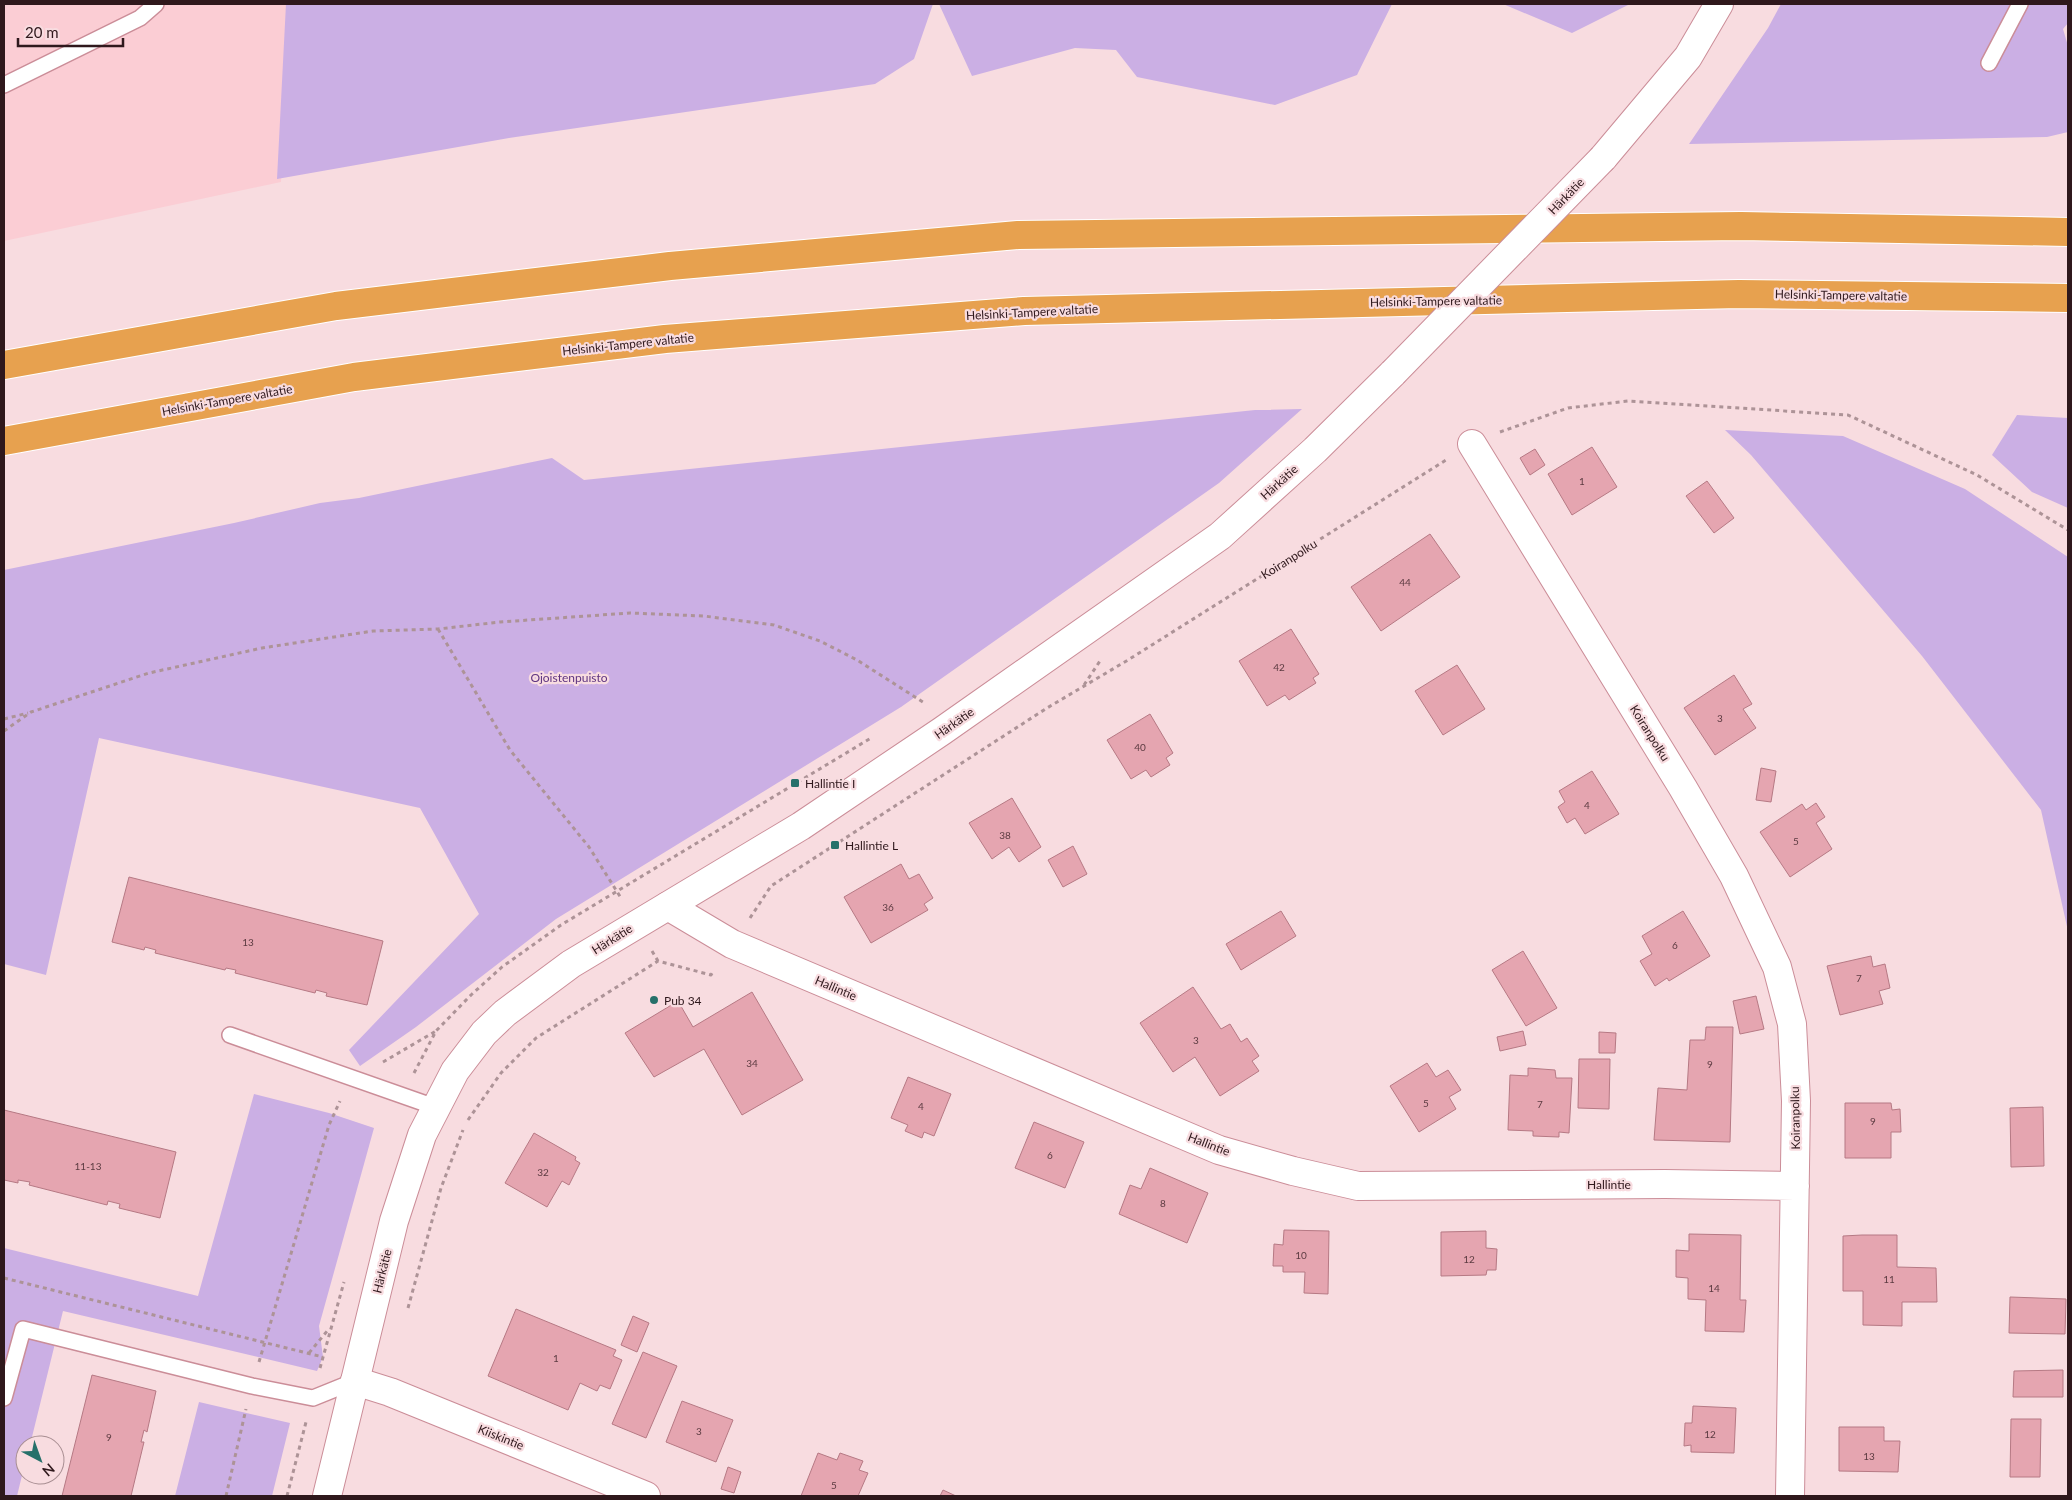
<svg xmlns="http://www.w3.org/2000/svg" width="2072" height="1500" viewBox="0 0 2072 1500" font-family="Lato,sans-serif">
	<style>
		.built { fill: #fbcdd4 }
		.green { fill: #cbafe4 }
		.building { fill: #e5a5b0; stroke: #b67984 }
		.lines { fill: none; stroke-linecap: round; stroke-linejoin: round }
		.service-casing { stroke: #cb8d98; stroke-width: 18 }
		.minor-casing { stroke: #cb8d98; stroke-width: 30 }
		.secondary-casing { stroke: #cb8d98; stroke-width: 30 }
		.motorway-casing { stroke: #fff; stroke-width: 30 }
		.path { stroke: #ad9397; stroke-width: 3; stroke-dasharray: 4 4; stroke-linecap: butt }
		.service { stroke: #fff; stroke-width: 15 }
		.minor { stroke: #fff; stroke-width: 28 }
		.secondary { stroke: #fff; stroke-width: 28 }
		.motorway { stroke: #e7a14f; stroke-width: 28 }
		.secondary-bridge-casing { stroke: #cb8d98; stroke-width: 30; stroke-linecap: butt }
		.secondary-bridge { stroke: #fff; stroke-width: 28 }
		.poi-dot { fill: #26706a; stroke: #f8dce0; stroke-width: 2 }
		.labels { text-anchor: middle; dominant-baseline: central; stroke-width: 4.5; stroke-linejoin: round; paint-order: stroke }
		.number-label { font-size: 10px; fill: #5c3b41 }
		.street-label { font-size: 12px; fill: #2f181c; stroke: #f8dce0 }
		.park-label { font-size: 12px; fill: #5f3480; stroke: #f8dce0 }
		.poi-label { font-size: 12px; fill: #2f181c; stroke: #f8dce0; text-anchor: start }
	</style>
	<rect width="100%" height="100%" fill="#f8dce0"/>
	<!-- built -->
	<path class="built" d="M4 4H290L281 182 4 241Z"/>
	<!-- green -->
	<path class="green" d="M286 4H933L914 59 875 84 509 138 277 179Z
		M939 4H1392L1357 75 1275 105 1137 77 1116 50 1075 48 972 76Z
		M1503 4H1630L1572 33Z
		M1781 4H2068V23L2063 29 2068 46V132L2047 137 1689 144 1768 28Z
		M1302 409 1219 483 901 707 556 919 416 1027 360 1066 349 1050 479 914 420 808 99 738 46 975 4 964V570L234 523 320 503 359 498 552 458 584 480 1255 410Z
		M2017 415 2068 418V508L2032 492 1992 455Z
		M1725 430 1843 436 1965 489 2068 557V931L2041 810 1922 656 1751 455Z
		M254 1094 329 1113 374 1128 319 1326 323 1357 317 1371 63 1311 30 1445H25V1463L17 1496H4V1248L198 1296Z
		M199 1402 290 1423 272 1496H175Z"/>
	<!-- building -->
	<path class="building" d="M1592 447 1617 487 1572 515 1548 474Z
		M1535 449 1545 465 1530 475 1520 458Z
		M1707 481 1734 518 1714 533 1686 496Z
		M1430 534 1460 577 1381 631 1351 587Z
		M1291 629 1319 674 1313 678 1316 683 1289 700 1285 695 1267 706 1239 661Z
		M1457 665 1485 709 1443 735 1415 691Z
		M1734 675 1752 704 1743 709 1756 728 1715 755 1684 708Z
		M1150 714 1173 753 1166 758 1170 765 1151 777 1146 770 1131 779 1107 740Z
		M1761 768 1776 771 1771 802 1756 800Z
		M1592 771 1619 814 1585 834 1575 818 1567 823 1558 807 1565 802 1559 791Z
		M1012 798 1041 847 1019 862 1009 847 992 859 969 823Z
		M1816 803 1825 817 1816 823 1832 849 1790 877 1760 832 1802 804 1806 810Z
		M1073 846 1087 874 1063 887 1048 860Z
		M901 864 909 879 919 874 933 898 924 904 928 910 871 943 844 897Z
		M129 877 383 941 367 1005 326 996 327 993 316 990 315 993 235 973 236 970 226 968 225 970 155 953 156 950 145 947 144 950 112 942Z
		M1281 911 1296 936 1241 970 1226 944Z
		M1683 911 1710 956 1669 981 1667 978 1655 986 1640 961 1652 954 1642 936Z
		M1523 951 1557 1008 1526 1026 1492 970Z
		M1871 956 1873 967 1885 964 1890 988 1879 991 1883 1004 1840 1015 1827 966Z
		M1193 987 1221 1029 1230 1024 1241 1042 1247 1038 1259 1056 1252 1061 1259 1071 1220 1096 1195 1057 1173 1072 1140 1023Z
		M752 992 803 1080 742 1115 704 1049 654 1077 625 1033 678 1001 693 1027Z
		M1756 996 1764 1029 1740 1034 1733 1001Z
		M1706 1027H1733L1730 1142 1654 1140 1658 1088 1687 1090 1690 1040H1705Z
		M1523 1031 1526 1045 1500 1051 1497 1037Z
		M1599 1032 1616 1033 1615 1053H1599Z
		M1579 1059H1610L1609 1109 1578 1108Z
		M1427 1063 1436 1077 1448 1070 1461 1090 1449 1097 1456 1109 1419 1132 1390 1086Z
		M1528 1068 1555 1070 1556 1078H1572L1569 1133 1559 1132V1137L1533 1136V1131L1508 1130 1510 1075 1528 1076Z
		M908 1077 951 1094 934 1136 924 1132 922 1138 905 1131 908 1125 891 1118Z
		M1845 1103H1891L1892 1110 1900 1109 1901 1132H1891V1158H1845Z
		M2043 1107 2044 1166 2011 1167 2010 1108Z
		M4 1110 176 1152 160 1218 119 1208 120 1204 108 1201 107 1205 29 1185 30 1182 18 1180V1183L4 1180Z
		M1034 1122 1084 1142 1065 1188 1015 1168Z
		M534 1133 576 1157 575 1160 580 1163 569 1185 562 1181 547 1207 505 1183Z
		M1150 1168 1208 1193 1187 1243 1119 1214 1130 1185 1141 1189Z
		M1284 1230 1329 1231 1328 1294 1304 1293 1305 1272H1283V1266H1273L1274 1244 1283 1245Z
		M1486 1231V1248L1497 1249 1496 1270H1487L1486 1275 1441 1276V1232Z
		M1689 1234 1741 1235 1740 1300H1746L1744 1332 1705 1331 1706 1300 1688 1299V1278L1676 1277V1250L1689 1251Z
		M1862 1235H1897V1267L1936 1268 1937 1302H1902V1326L1863 1325V1291H1843V1236Z
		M2010 1297 2066 1299 2065 1334 2009 1333Z
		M516 1309 616 1350 613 1356 622 1360 610 1389 600 1385 597 1391 580 1383 568 1410 488 1376Z
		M633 1316 649 1323 637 1352 621 1345Z
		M643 1352 677 1366 646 1438 612 1424Z
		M2063 1370V1397H2013L2014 1371Z
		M92 1375 156 1391 147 1432 144 1430 141 1442H144L131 1496H62Z
		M682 1401 733 1420 716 1462 666 1442Z
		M1693 1406 1736 1408 1734 1453 1691 1452V1445L1684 1446 1685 1423H1692Z
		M2011 1419H2041L2040 1477H2010Z
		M1839 1427H1884V1441H1900L1898 1472 1839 1471Z
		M818 1453 837 1460 840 1453 863 1461 859 1470 868 1473 858 1496H801Z
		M728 1467 741 1472 734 1493 721 1489Z
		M943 1490 956 1496H940Z"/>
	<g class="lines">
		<defs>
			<path id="service" d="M1989 63 2020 4
				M4 85 140 18 156 4
				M230 1035 435 1107
				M4 1398 23 1329 252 1386 313 1398 355 1381"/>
			<path id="minor" d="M1472 444 1683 788 1734 876 1777 967 1792 1024 1796 1101 1790 1496
				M668 906 732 944 1219 1150 1293 1171 1358 1186 1665 1184 1795 1186
				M355 1381 390 1392 646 1496"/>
			<path id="secondary" d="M1603 158 1688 57 1719 4
				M327 1496 394 1221 422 1135 455 1071 484 1033 505 1013 571 964 801 826 942 731 1220 536 1315 450 1393 373"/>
			<path id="motorway" d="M4 365 336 306 670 266 1018 235 1741 226 2068 232
				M4 441 354 377 665 339 1024 311 1739 294 2068 298"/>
		</defs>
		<!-- service casing -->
		<use href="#service" class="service-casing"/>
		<!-- minor casing -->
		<use href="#minor" class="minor-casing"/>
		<!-- secondary casing -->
		<use href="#secondary" class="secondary-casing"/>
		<!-- motorway casing -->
		<use href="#motorway" class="motorway-casing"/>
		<!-- path -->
		<path class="path" d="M1500 432 1568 408 1628 401 1848 415 1977 475 2068 530
			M438 629 510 750 589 847 621 898
			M1084 685 1100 661
			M4 719 28 713
			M4 731 31 712 149 673 262 648 373 631 438 629 500 622 630 613 704 616 774 625 820 641 857 660 926 704
			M750 918 771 886 1047 708 1128 660 1446 460
			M652 951 658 961
			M383 1062 436 1031
			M414 1073 436 1031 471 995 502 967 561 925 871 738
			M468 1120 501 1073 536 1038 658 961 711 975 714 970
			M4 1278 323 1357
			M408 1308 441 1188 463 1130
			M309 1353 328 1330
			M259 1362 329 1125 340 1101
			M320 1368 344 1282
			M226 1496 246 1409
			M287 1496 306 1422"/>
		<!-- service -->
		<use href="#service" class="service"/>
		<!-- minor -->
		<use href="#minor" class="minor"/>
		<!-- secondary -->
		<use href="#secondary" class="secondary"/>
		<!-- motorway -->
		<use href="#motorway" class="motorway"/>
		<defs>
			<path id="secondary-bridge" d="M1393 373 1603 158"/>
		</defs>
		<!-- secondary-bridge casing -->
		<use href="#secondary-bridge" class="secondary-bridge-casing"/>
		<!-- secondary-bridge -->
		<use href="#secondary-bridge" class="secondary-bridge"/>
	</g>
	<!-- markers -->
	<g class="poi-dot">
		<rect x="790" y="778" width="10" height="10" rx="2.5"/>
		<rect x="830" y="840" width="10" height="10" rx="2.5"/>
		<circle cx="654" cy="1000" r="5"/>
	</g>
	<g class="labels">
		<!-- number labels -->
		<g class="number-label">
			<text x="1582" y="481">1</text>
			<text x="1405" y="582">44</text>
			<text x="1279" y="667">42</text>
			<text x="1720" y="718">3</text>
			<text x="1140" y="747">40</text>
			<text x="1587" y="805">4</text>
			<text x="1005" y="835">38</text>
			<text x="1796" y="841">5</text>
			<text x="888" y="907">36</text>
			<text x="248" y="942">13</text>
			<text x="1675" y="945">6</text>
			<text x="1859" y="978">7</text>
			<text x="1196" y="1040">3</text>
			<text x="752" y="1063">34</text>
			<text x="1710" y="1064">9</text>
			<text x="1426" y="1103">5</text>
			<text x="1540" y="1104">7</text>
			<text x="921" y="1106">4</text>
			<text x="1873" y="1121">9</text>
			<text x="1050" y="1155">6</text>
			<text x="88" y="1166">11-13</text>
			<text x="543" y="1172">32</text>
			<text x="1163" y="1203">8</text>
			<text x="1301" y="1255">10</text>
			<text x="1469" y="1259">12</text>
			<text x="1889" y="1279">11</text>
			<text x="1714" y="1288">14</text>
			<text x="556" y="1358">1</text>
			<text x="699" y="1431">3</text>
			<text x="1710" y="1434">12</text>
			<text x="109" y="1437">9</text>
			<text x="1869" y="1456">13</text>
			<text x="834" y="1485">5</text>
		</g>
		<!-- street labels -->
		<g class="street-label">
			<text transform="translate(1566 196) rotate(-46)">Härkätie</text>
			<text transform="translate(1841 295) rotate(1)">Helsinki-Tampere valtatie</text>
			<text transform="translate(1436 301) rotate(-1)">Helsinki-Tampere valtatie</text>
			<text transform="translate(1032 312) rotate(-3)">Helsinki-Tampere valtatie</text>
			<text transform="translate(628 344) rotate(-6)">Helsinki-Tampere valtatie</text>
			<text transform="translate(227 400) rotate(-10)">Helsinki-Tampere valtatie</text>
			<text transform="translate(1279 482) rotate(-42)">Härkätie</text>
			<text transform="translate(1289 559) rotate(-32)">Koiranpolku</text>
			<text transform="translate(954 723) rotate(-35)">Härkätie</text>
			<text transform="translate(1650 733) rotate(58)">Koiranpolku</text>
			<text transform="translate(612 939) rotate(-32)">Härkätie</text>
			<text transform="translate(836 988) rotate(23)">Hallintie</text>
			<text transform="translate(1795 1118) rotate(-91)">Koiranpolku</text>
			<text transform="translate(1209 1144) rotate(21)">Hallintie</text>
			<text x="1609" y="1184">Hallintie</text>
			<text transform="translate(382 1271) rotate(-76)">Härkätie</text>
			<text transform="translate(501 1437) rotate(22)">Kiiskintie</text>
		</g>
		<!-- park labels -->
		<g class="park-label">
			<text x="569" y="677">Ojoistenpuisto</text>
		</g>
		<!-- poi labels -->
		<g class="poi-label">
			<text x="805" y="783">Hallintie I</text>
			<text x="845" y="845">Hallintie L</text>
			<text x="664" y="1000">Pub 34</text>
		</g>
	</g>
	<!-- border -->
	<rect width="2072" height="1500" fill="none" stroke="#2f181c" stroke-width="10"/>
	<!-- north arrow -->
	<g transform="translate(40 1460) rotate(139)"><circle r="24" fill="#f8dce0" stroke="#a88e92"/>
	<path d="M0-4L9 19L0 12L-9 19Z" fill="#26706a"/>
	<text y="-8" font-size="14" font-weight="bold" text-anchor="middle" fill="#2f181c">N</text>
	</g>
	<!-- scale -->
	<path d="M18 38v8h105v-8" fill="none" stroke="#2f181c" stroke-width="2.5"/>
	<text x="25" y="38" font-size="15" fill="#2f181c" stroke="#f8dce0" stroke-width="4" paint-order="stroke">20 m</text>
</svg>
